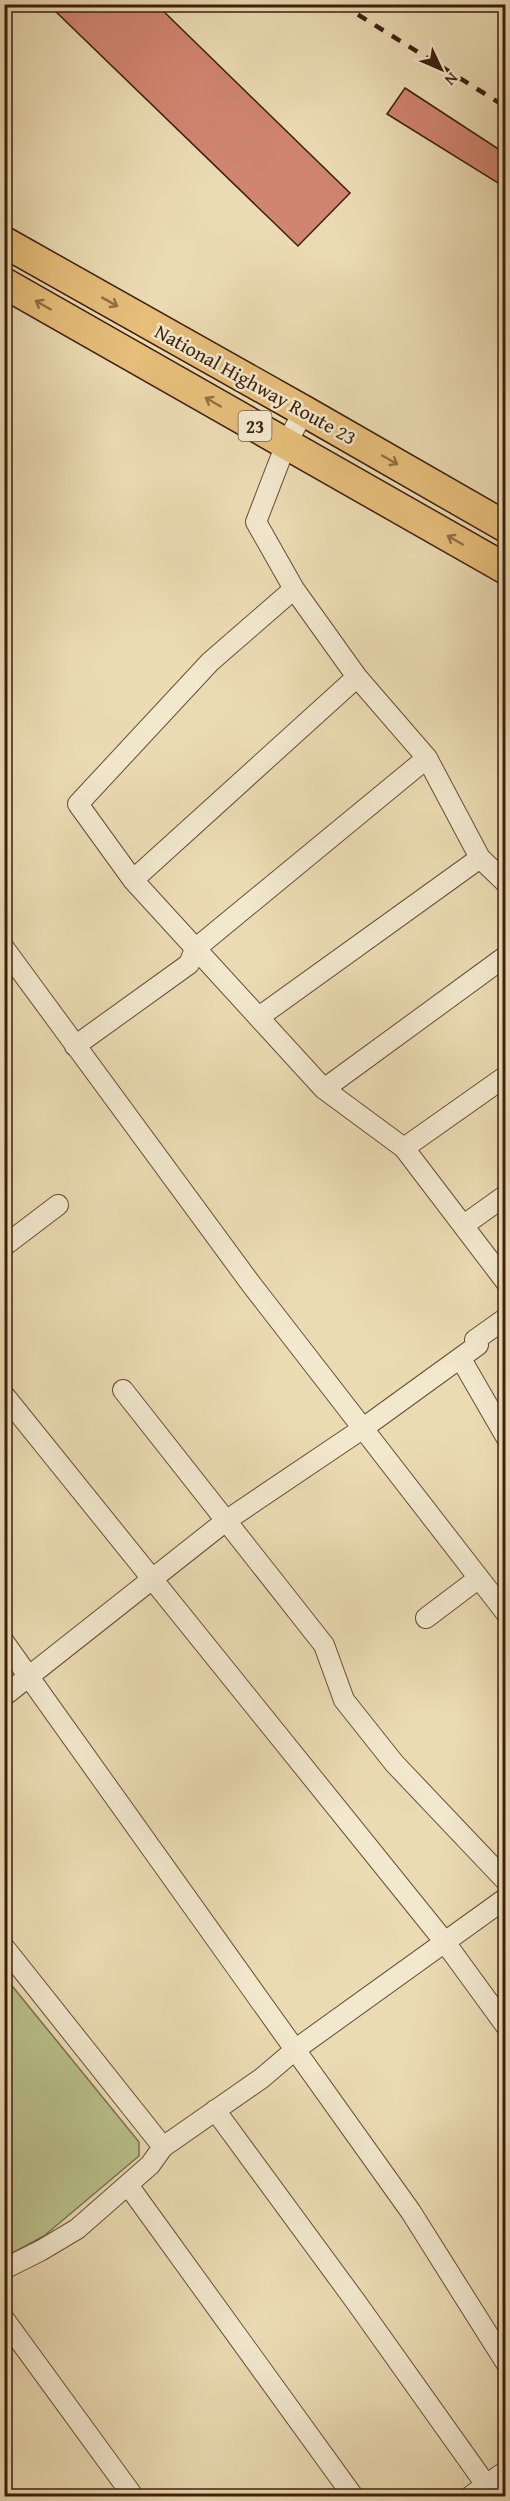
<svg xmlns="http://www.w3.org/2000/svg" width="510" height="2501" viewBox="0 0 510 2501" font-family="'Gentium Book Plus',serif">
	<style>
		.green { fill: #b9c08b; stroke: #7a704c; stroke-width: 1.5 }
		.building { fill: #d08570; stroke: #3c1f0d; stroke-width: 1.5 }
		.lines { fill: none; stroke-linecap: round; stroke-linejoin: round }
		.minor-casing { stroke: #684e36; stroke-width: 22 }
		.highway-casing { stroke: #3c1f0d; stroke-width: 33 }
		.minor { stroke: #f2e8ce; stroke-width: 20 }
		.highway { stroke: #e6be7a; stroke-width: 30 }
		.rail { stroke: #3c1f0d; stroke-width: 4.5; stroke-dasharray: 10 10; stroke-linecap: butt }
		.oneway { stroke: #916e44 }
		.labels { text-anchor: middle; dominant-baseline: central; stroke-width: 5; stroke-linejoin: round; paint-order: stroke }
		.shield { fill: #f2e8ce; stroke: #735b47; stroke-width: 1.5 }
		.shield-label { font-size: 18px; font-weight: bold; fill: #3c1f0d }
		.street-label { font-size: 20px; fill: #3c1f0d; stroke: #f2e8ce }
	</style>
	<rect width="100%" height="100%" fill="#ebdbb3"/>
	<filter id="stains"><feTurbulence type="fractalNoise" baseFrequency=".00333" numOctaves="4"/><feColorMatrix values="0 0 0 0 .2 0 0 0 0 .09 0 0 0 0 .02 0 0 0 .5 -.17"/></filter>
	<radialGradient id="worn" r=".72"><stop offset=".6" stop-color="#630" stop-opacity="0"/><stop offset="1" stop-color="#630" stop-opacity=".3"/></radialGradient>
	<!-- green -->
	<path class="green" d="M4 1976 139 2142V2156L44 2236 5 2257Z"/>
	<!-- building -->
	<path class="building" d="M56 4H156L350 193 298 246 52 8Z
		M405 88 506 154V188L387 114Z"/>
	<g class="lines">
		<defs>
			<path id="minor" d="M304 411 286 444 256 522 294 589 357 677 427 758 480 858 506 883
				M294 589 210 662 78 804 133 880 324 1089 404 1148 506 1282
				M133 880 357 677
				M4 948 251 1284 506 1613
				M259 1017 480 858
				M75 1046 189 964 195 949 427 758
				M324 1089 506 956
				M404 1148 506 1076
				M464 1225 506 1195
				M4 1246 58 1205
				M475 1340 506 1318
				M461 1359 506 1437
				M123 1390 324 1645 344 1700 394 1763 506 1881
				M4 1395 444 1941 506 2026
				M426 1618 479 1578
				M4 1642 411 2212 506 2363
				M4 1696 227 1520 362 1429 478 1345
				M4 1947 163 2147
				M215 2110 356 2302 494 2496
				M128 2185 353 2496
				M4 2269 40 2251 77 2229 150 2165 163 2147 262 2078 296 2049 506 1898
				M4 2319 133 2496
				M471 2496 506 2471"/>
			<path id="highway" d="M4 242 304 411 506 527
				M4 283 506 569"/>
		</defs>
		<!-- minor casing -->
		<use href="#minor" class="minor-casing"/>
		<!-- highway casing -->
		<use href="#highway" class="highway-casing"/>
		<!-- minor -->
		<use href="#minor" class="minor"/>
		<!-- highway -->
		<use href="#highway" class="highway"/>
		<!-- rail -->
		<path class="rail" d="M341 4 506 107"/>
	</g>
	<!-- one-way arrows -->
	<defs><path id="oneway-shaft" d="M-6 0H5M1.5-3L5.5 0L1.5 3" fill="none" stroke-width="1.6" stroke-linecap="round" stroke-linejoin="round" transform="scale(1.5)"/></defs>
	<g class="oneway">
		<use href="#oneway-shaft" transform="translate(110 302) rotate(29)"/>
		<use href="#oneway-shaft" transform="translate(43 305) rotate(-150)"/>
		<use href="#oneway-shaft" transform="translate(213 402) rotate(-150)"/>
		<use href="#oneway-shaft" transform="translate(390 460) rotate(30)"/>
		<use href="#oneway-shaft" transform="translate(455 540) rotate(-150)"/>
	</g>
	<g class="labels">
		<!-- shield labels -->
		<rect class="shield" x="238.5" y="411" width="33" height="30" rx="4.5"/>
		<g class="shield-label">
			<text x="255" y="426">23</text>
		</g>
		<!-- street labels -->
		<g class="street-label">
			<text transform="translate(256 384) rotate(29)">National Highway Route 23</text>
		</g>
	</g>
	<!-- margin -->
	<rect width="510" height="2501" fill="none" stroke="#ebdbb3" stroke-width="24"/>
	<rect x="6" y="6" width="498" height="2489" fill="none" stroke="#3c1f0d" stroke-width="3"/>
	<rect x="12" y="12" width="486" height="2477" fill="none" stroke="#3c1f0d" stroke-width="1.5"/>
	<!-- north arrow -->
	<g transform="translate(441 69) rotate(134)" stroke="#f2e8ce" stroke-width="4.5" paint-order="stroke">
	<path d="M0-4.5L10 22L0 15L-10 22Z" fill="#3c1f0d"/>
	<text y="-9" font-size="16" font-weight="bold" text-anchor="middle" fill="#3c1f0d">N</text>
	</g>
	<rect width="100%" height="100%" filter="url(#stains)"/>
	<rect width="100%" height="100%" fill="url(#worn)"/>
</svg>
